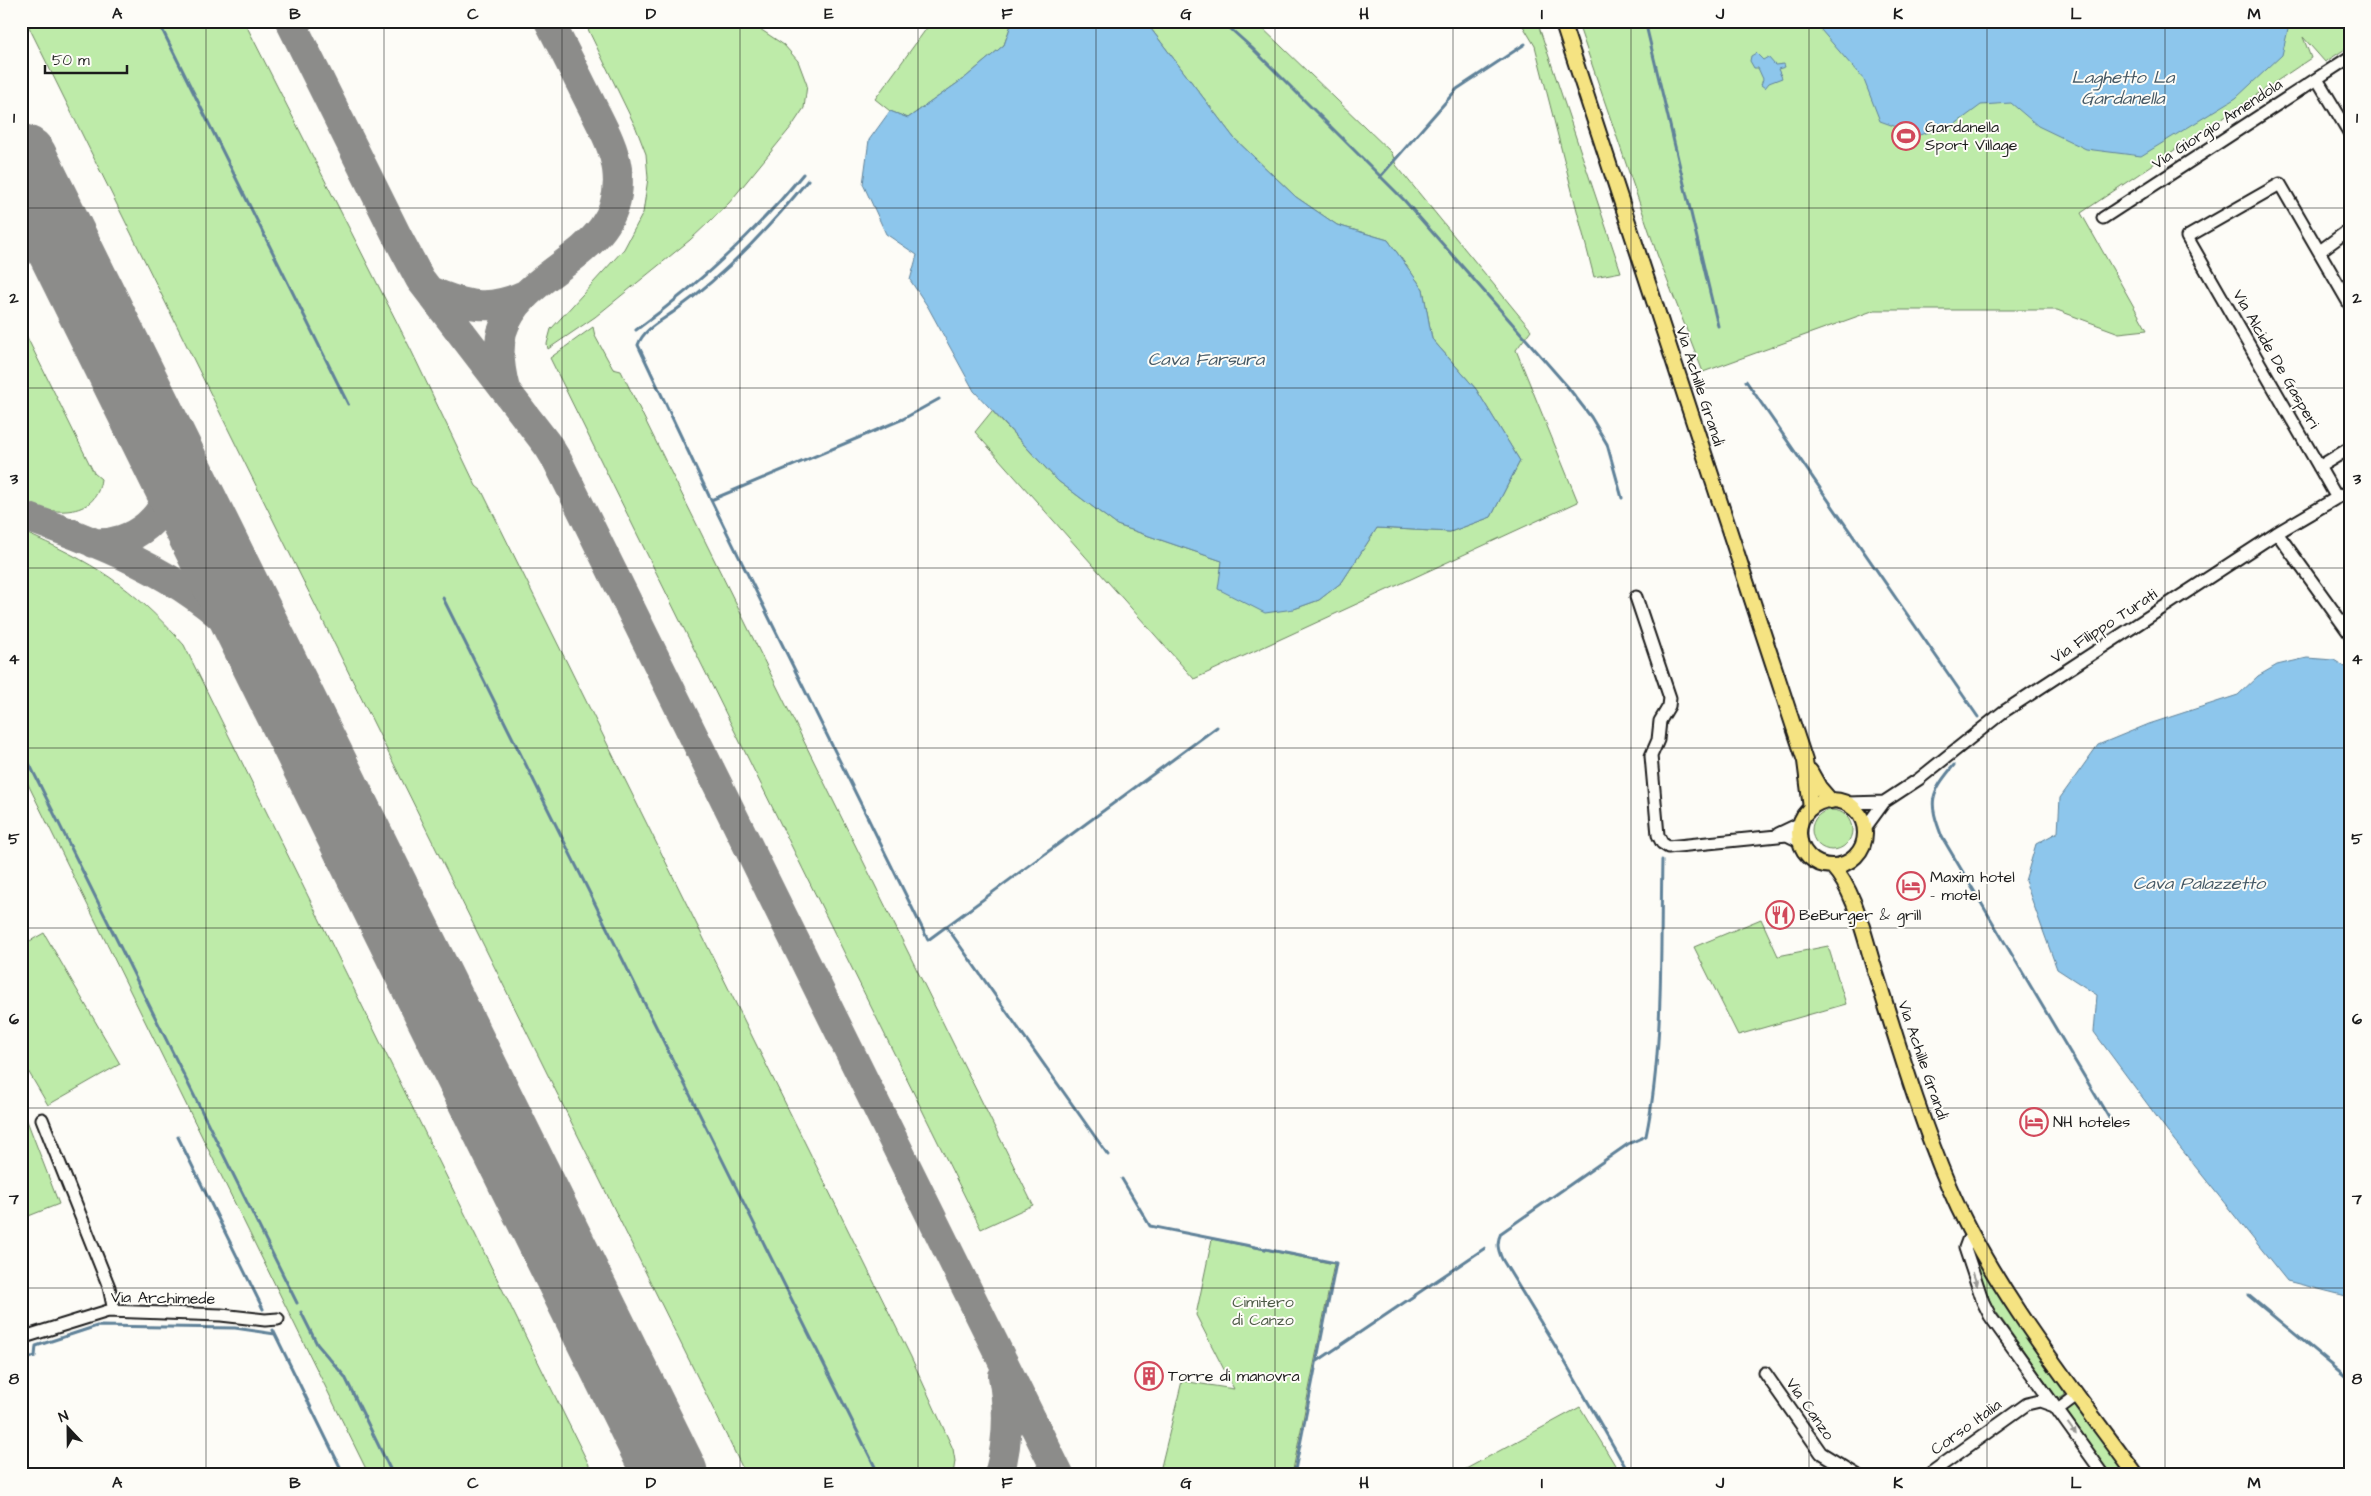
<svg xmlns="http://www.w3.org/2000/svg" width="2371" height="1496" viewBox="0 0 2371 1496" font-family="'Architects Daughter',sans-serif">
	<style>
		.green { fill: #beeba9; stroke: #6d8462 }
		.water { fill: #8dc6ec; stroke: #608299 }
		.lines { fill: none; stroke-linecap: round; stroke-linejoin: round }
		.stream { stroke: #608299; stroke-width: 3 }
		.taxiway { stroke: #8c8c8a; stroke-width: 30 }
		.runway { stroke: #8c8c8a; stroke-width: 74 }
		.minor-casing { stroke: #1c1c1c; stroke-width: 15 }
		.major-casing { stroke: #1c1c1c; stroke-width: 18 }
		.minor { stroke: #fdfcf7; stroke-width: 11 }
		.major { stroke: #f5e382; stroke-width: 14 }
		.oneway { fill: #989794 }
		.grid { fill: none; stroke: #1c1c1c; stroke-width: 1; stroke-opacity: 0.55 }
		.labels { text-anchor: middle; dominant-baseline: central; stroke-width: 4; stroke-linejoin: round; paint-order: stroke }
		.street-label { font-size: 16px; fill: #1c1c1c; stroke: #fdfcf7 }
		.poi-label { font-size: 16px; fill: #1c1c1c; stroke: #fdfcf7; text-anchor: start }
		.park-label { font-size: 16px; fill: #4d5a46; stroke: #fdfcf7 }
		.water-label { font-size: 18px; font-style: italic; fill: #445865; stroke: #fdfcf7 }
		.neatline { fill: none; stroke: #1c1c1c; stroke-width: 2 }
		.grid-label { font-size: 16px; text-anchor: middle; font-weight: bold; fill: #1c1c1c }
	</style>
	<rect width="100%" height="100%" fill="#fdfcf7"/>
	<filter id="ink" filterUnits="userSpaceOnUse"><feTurbulence type="fractalNoise" baseFrequency=".02" numOctaves="2"/><feDisplacementMap in="SourceGraphic" scale="10" xChannelSelector="R" yChannelSelector="G"/><feConvolveMatrix kernelMatrix="1 2 1 2 8 2 1 2 1" color-interpolation-filters="sRGB"/></filter>
	<g filter="url(#ink)">
		<!-- green -->
		<path class="green" d="M26 21H244L411 350 476 486 482 491 911 1357 953 1449 955 1461 953 1475H746Z
			M584 21H748L784 45 798 61 807 85 804 108 792 126 729 203 690 240 595 317 548 349 547 344 551 329 624 249 643 213 648 178 646 154 636 128Z
			M932 21H1016L1011 25 1004 45 966 77 908 118 890 111 875 99Z
			M1145 21H1255L1392 153 1396 165 1531 330 1516 350 1578 502 1194 679 975 432 992 411 1058 481 1117 525 1222 561 1294 609 1319 600 1342 582 1377 528 1450 532 1491 517 1520 461 1476 389 1432 339 1423 289 1388 240 1337 225 1296 197 1234 138Z
			M1520 21H1537L1621 272 1594 277 1535 46Z
			M1577 21H2295L2296 24 2297 21H2350V46L2325 62 2303 37 2311 58 2081 213 2147 330 2119 333 2057 310H1875L1703 372 1657 254Z
			M21 325 94 473 101 479C96 521 50 513 21 504Z
			M593 327 595 336 613 369 621 371 1033 1205 981 1229 550 358Z
			M21 531C93 562 132 586 184 645L594 1475H369L21 770Z
			M1812 830a20 20 0 1 1 40 0a20 20 0 1 1-40 0Z
			M1761 919 1778 956 1828 946 1846 1004 1738 1035 1694 947Z
			M44 933 120 1064 48 1105 21 1059V946Z
			M26 1118 59 1204 21 1219V1120Z
			M1212 1239 1334 1264 1292 1475H1159L1182 1381 1234 1389 1196 1315Z
			M1977 1255 2067 1389 2064 1396 2058 1399 1993 1307 1971 1258Z
			M2076 1404 2129 1475H2112L2067 1412 2072 1405Z
			M1580 1407 1621 1475H1455Z"/>
		<!-- water -->
		<path class="water" d="M1016 21H1145L1234 138 1296 197 1337 225 1388 240 1423 289 1432 339 1476 389 1520 461 1491 517 1450 532 1377 528 1342 582 1319 600 1294 609 1265 613 1218 589 1222 561 1117 525 1058 481 974 391 928 307 910 280 917 255 886 234 863 184 869 140 890 111 908 118 966 77 1004 45 1011 25Z
			M1826 21H2290L2282 55 2236 98 2141 156 2086 149 2038 126 2011 103 1981 105 1954 125 1919 135 1880 121 1864 80 1821 30Z
			M1756 53 1763 60 1768 57 1775 65 1784 64 1785 67 1778 69 1782 78 1769 83 1765 88 1761 85 1763 79 1758 68H1754L1750 61 1751 56Z
			M2307 658 2334 660 2350 670V1297L2287 1281 2174 1140 2094 1032 2097 995 2057 969 2025 881 2036 844 2058 832 2060 798 2098 745 2149 724 2238 695 2258 676 2277 665Z"/>
		<g class="lines">
			<!-- stream -->
			<path class="stream" d="M158 21 348 404
				M1222 21 1252 48 1404 200 1567 386 1591 417 1607 444 1622 498
				M1645 21 1718 326
				M1380 177 1457 89 1525 44
				M808 180C769 228 726 274 676 310 663 320 643 329 638 345L711 500 928 940 1217 727
				M636 330C699 284 754 234 803 174
				M1746 381 1978 717
				M711 500 903 419 939 399
				M443 598 879 1475
				M21 747 297 1303
				M1954 765C1930 794 1928 801 1942 837L2112 1123
				M946 926 1108 1155
				M178 1137 263 1309
				M1122 1179 1150 1226 1336 1263 1294 1475
				M2248 1295 2350 1380
				M301 1312 317 1344 345 1377 393 1475
				M273 1330 344 1475
				M21 1361 35 1356 36 1346 97 1326 235 1328 275 1334
				M1316 1362 1485 1248
				M1630 1475 1565 1362 1502 1259C1498 1250 1496 1243 1501 1233L1628 1144 1646 1136C1664 1049 1660 949 1662 860"/>
			<!-- taxiway -->
			<path class="taxiway" d="M290 21 397 236 420 279 549 447 558 462 1059 1475
				M430 291C466 306 488 312 525 295
				M505 389C500 370 497 351 502 332 522 265 629 256 617 169 614 147 602 126 592 106 578 78 564 50 549 21
				M21 515C99 543 182 573 240 635 261 658 277 684 293 710
				M94 543C132 546 173 516 169 474 168 459 161 445 155 431
				M999 1475C1008 1443 1009 1409 1003 1376"/>
			<!-- runway -->
			<path class="runway" d="M21 161 671 1475"/>
			<defs>
				<path id="minor" d="M2317 79 2350 134
					M2103 218 2350 57
					M2320 251 2350 229
					M2319 467 2350 448
					M2337 498 2187 237 2280 184 2350 305
					M2277 533 2350 634
					M1636 597 1670 698 1669 706 1660 721 1658 740 1651 756 1658 835 1662 843 1668 847 1787 835 1801 842
					M1846 803 1884 802
					M1865 828 1884 802 1919 779 2003 712 2277 533 2350 490
					M1778 834 1801 823
					M42 1119 109 1287 114 1311
					M1974 1236 1968 1240 1965 1248 1983 1302 1990 1316 2104 1475
					M21 1338 108 1311 221 1315 265 1320 278 1319
					M1765 1373 1821 1453 1857 1475
					M2058 1410 2078 1395
					M1928 1475 2027 1404 2040 1401 2054 1406"/>
				<path id="major" d="M1562 21 1805 761 1811 808
					M1810 771 1819 787 1831 801
					M1799 833a33 33 0 1 1 66 0a33 33 0 1 1-66 0Z
					M1832 866C1857 893 1865 942 1877 977 1899 1047 1920 1119 1949 1187 1992 1288 2071 1386 2136 1475"/>
			</defs>
			<!-- minor casing -->
			<use href="#minor" class="minor-casing"/>
			<!-- major casing -->
			<use href="#major" class="major-casing"/>
			<!-- minor -->
			<use href="#minor" class="minor"/>
			<!-- major -->
			<use href="#major" class="major"/>
		</g>
		<!-- one-way arrows -->
		<defs><path id="oneway-solid" d="M-6-.8H1V-3.2L6.5 0L1 3.2V.8H-6Z" transform="scale(1.25)"/></defs>
		<g class="oneway">
			<use href="#oneway-solid" transform="translate(1975 1279) rotate(71)"/>
			<use href="#oneway-solid" transform="translate(2072 1429) rotate(54)"/>
		</g>
	</g>
	<!-- grid -->
	<path class="grid" d="M206 21V1475M384 21V1475M562 21V1475M740 21V1475M918 21V1475M1096 21V1475M1275 21V1475M1453 21V1475M1631 21V1475M1809 21V1475M1987 21V1475M2165 21V1475M21 208H2350M21 388H2350M21 568H2350M21 748H2350M21 928H2350M21 1108H2350M21 1288H2350"/>
	<!-- icons -->
	<defs>
		<symbol id="stadium-ring" viewBox="-11 -11 22 22"><circle r="9.5" fill="#fdfcf7" stroke="#d1495b" stroke-width="1.5"/><path d="M0-5a6.5 5 0 1 0 0 10a6.5 5 0 1 0 0-10ZM-3.5-1.8h7v3.6h-7Z" fill="#d1495b"/></symbol>
		<symbol id="hotel-ring" viewBox="-11 -11 22 22"><circle r="9.5" fill="#fdfcf7" stroke="#d1495b" stroke-width="1.5"/><path d="M-6-4.5h1.5V1H6V5H4.5V3h-9V5H-6ZM-4 0a1.8 1.8 0 1 1 3.6 0ZM.5 0V-2.5h3Q6-2.5 6 0Z" fill="#d1495b"/></symbol>
		<symbol id="restaurant-ring" viewBox="-11 -11 22 22"><circle r="9.5" fill="#fdfcf7" stroke="#d1495b" stroke-width="1.5"/><path d="M-5-6h1v4h1v-4h1v4h1v-4h1v5L-1.5 .5V6h-2V.5L-5-1ZM5-6V6H3V1.5H1.5Q1.5-4 5-6Z" fill="#d1495b"/></symbol>
		<symbol id="building-ring" viewBox="-11 -11 22 22"><circle r="9.5" fill="#fdfcf7" stroke="#d1495b" stroke-width="1.5"/><path d="M-4-6H4V6H1V3H-1V6H-4ZM-2.5-4.3h1.7v1.8h-1.7ZM.8-4.3h1.7v1.8H.8ZM-2.5-1h1.7V.8h-1.7ZM.8-1h1.7V.8H.8Z" fill="#d1495b"/></symbol>
	</defs>
	<g fill-rule="evenodd">
		<use href="#stadium-ring" x="1890" y="120" width="32" height="32"/>
		<use href="#hotel-ring" x="1895" y="870" width="32" height="32"/>
		<use href="#restaurant-ring" x="1764" y="899" width="32" height="32"/>
		<use href="#hotel-ring" x="2018" y="1106" width="32" height="32"/>
		<use href="#building-ring" x="1133" y="1360" width="32" height="32"/>
	</g>
	<g class="labels">
		<!-- street labels -->
		<g class="street-label">
			<text transform="translate(2217 124) rotate(-33)">Via Giorgio Amendola</text>
			<text transform="translate(2276 359) rotate(60)">Via Alcide De Gasperi</text>
			<text transform="translate(1700 386) rotate(72)">Via Achille Grandi</text>
			<text transform="translate(2104 626) rotate(-33)">Via Filippo Turati</text>
			<text transform="translate(1923 1060) rotate(71)">Via Achille Grandi</text>
			<text transform="translate(163 1298) rotate(1)">Via Archimede</text>
			<text transform="translate(1810 1409) rotate(55)">Via Canzo</text>
			<text transform="translate(1966 1427) rotate(-36)">Corso Italia</text>
		</g>
		<!-- poi labels -->
		<g class="poi-label">
			<text x="1925" y="127">Gardanella<tspan x="1925" dy="18">Sport Village</tspan></text>
			<text x="1930" y="877">Maxim hotel<tspan x="1930" dy="18">- motel</tspan></text>
			<text x="1799" y="915">BeBurger &amp; grill</text>
			<text x="2053" y="1122">NH hoteles</text>
			<text x="1168" y="1376">Torre di manovra</text>
		</g>
		<!-- park labels -->
		<g class="park-label">
			<text x="1263" y="1302">Cimitero<tspan x="1263" dy="18">di Canzo</tspan></text>
		</g>
		<!-- water labels -->
		<g class="water-label">
			<text x="2123" y="77">Laghetto La<tspan x="2123" dy="21">Gardanella</tspan></text>
			<text x="1206" y="359">Cava Farsura</text>
			<text x="2199" y="883">Cava Palazzetto</text>
		</g>
	</g>
	<!-- margin -->
	<rect width="2371" height="1496" fill="none" stroke="#fdfcf7" stroke-width="55"/>
	<!-- north arrow -->
	<g transform="translate(68 1428) rotate(338)" stroke="#fdfcf7" stroke-width="4" paint-order="stroke">
	<path d="M0-4L9 19L0 12L-9 19Z" fill="#1c1c1c"/>
	<text y="-8" font-size="14" font-weight="bold" text-anchor="middle" fill="#1c1c1c">N</text>
	</g>
	<!-- scale -->
	<path d="M45 65v8h82v-8" fill="none" stroke="#1c1c1c" stroke-width="2.5"/>
	<text x="52" y="65" font-size="15" fill="#1c1c1c" stroke="#fdfcf7" stroke-width="4" paint-order="stroke">50 m</text>
	<rect x="28" y="28" width="2316" height="1440" class="neatline"/>
	<g class="grid-label">
		<text x="117" y="19">A</text>
		<text x="295" y="19">B</text>
		<text x="473" y="19">C</text>
		<text x="651" y="19">D</text>
		<text x="829" y="19">E</text>
		<text x="1007" y="19">F</text>
		<text x="1186" y="19">G</text>
		<text x="1364" y="19">H</text>
		<text x="1542" y="19">I</text>
		<text x="1720" y="19">J</text>
		<text x="1898" y="19">K</text>
		<text x="2076" y="19">L</text>
		<text x="2254" y="19">M</text>
		<text x="14" y="123">1</text>
		<text x="2357" y="123">1</text>
		<text x="14" y="303">2</text>
		<text x="2357" y="303">2</text>
		<text x="14" y="484">3</text>
		<text x="2357" y="484">3</text>
		<text x="14" y="664">4</text>
		<text x="2357" y="664">4</text>
		<text x="14" y="844">5</text>
		<text x="2357" y="844">5</text>
		<text x="14" y="1024">6</text>
		<text x="2357" y="1024">6</text>
		<text x="14" y="1204">7</text>
		<text x="2357" y="1204">7</text>
		<text x="14" y="1384">8</text>
		<text x="2357" y="1384">8</text>
		<text x="117" y="1488">A</text>
		<text x="295" y="1488">B</text>
		<text x="473" y="1488">C</text>
		<text x="651" y="1488">D</text>
		<text x="829" y="1488">E</text>
		<text x="1007" y="1488">F</text>
		<text x="1186" y="1488">G</text>
		<text x="1364" y="1488">H</text>
		<text x="1542" y="1488">I</text>
		<text x="1720" y="1488">J</text>
		<text x="1898" y="1488">K</text>
		<text x="2076" y="1488">L</text>
		<text x="2254" y="1488">M</text>
	</g>
</svg>
